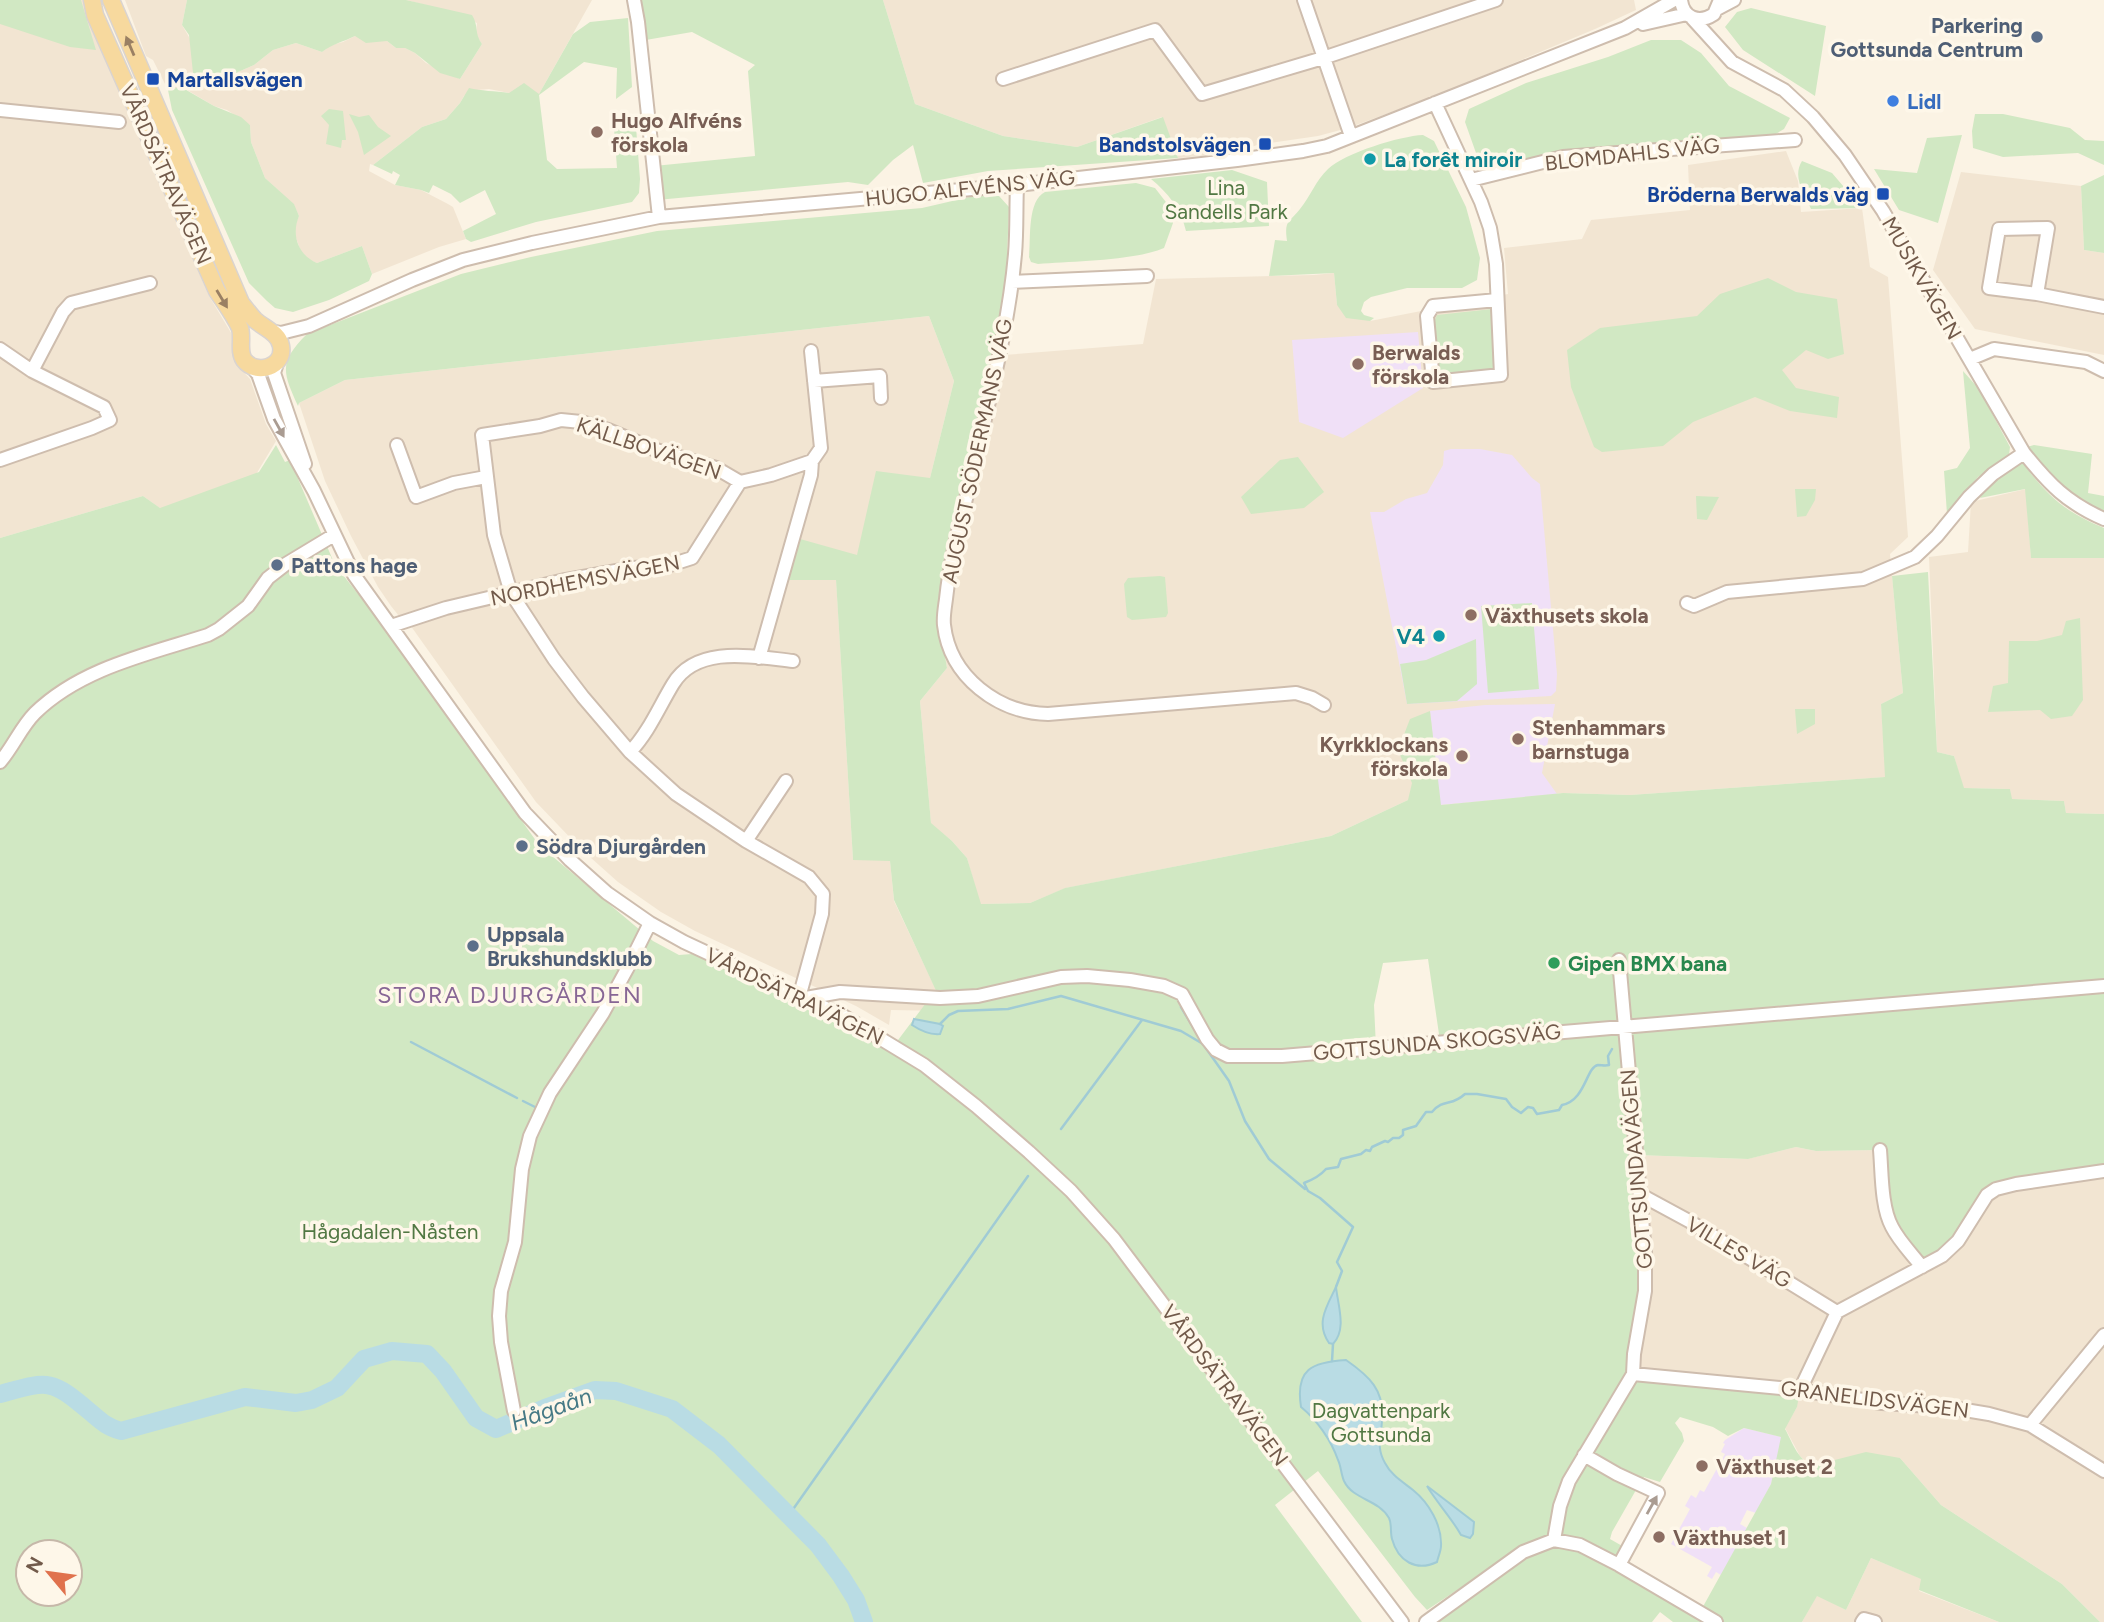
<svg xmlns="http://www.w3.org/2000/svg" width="2104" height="1622" viewBox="0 0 2104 1622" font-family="Figtree,sans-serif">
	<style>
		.residential { fill: #f2e5d2 }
		.education { fill: #f0e0f7 }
		.green { fill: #d1e8c3; fill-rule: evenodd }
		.water { fill: #b9dce4; stroke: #a0cbd5; stroke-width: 2 }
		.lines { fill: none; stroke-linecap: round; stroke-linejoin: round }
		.stream { stroke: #a0cbd5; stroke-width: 2.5 }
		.river { stroke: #b9dce4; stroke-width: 18 }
		.minor-casing { stroke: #cebdae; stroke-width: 16 }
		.major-casing { stroke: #dad4d0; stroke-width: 19 }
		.minor { stroke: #fff; stroke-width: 12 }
		.major { stroke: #f7d99e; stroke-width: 16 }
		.oneway { fill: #9a8063 }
		.oneway2 { fill: #aa9c92 }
		.service-dot { fill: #5c6f8a; stroke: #fef7e9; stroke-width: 2.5 }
		.transit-dot { fill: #1a4fb4; stroke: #fef7e9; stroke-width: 2.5 }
		.shop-dot { fill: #3f7fe0; stroke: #fef7e9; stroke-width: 2.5 }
		.education-dot { fill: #8d6e63; stroke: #fef7e9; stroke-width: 2.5 }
		.culture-dot { fill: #0f9aa8; stroke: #fef7e9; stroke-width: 2.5 }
		.leisure-dot { fill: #2e9e5b; stroke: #fef7e9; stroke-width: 2.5 }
		.labels { text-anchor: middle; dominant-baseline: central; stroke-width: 7; stroke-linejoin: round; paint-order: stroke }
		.service-label { font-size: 21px; font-weight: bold; fill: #4e5e75; stroke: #fef7e9; text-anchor: start }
		.transit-label { font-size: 21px; font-weight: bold; fill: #164399; stroke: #fef7e9; text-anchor: end }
		.shop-label { font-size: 21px; font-weight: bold; fill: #366cbe; stroke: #fef7e9; text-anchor: start }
		.education-label { font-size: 21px; font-weight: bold; fill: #785e54; stroke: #fef7e9; text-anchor: start }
		.street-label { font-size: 21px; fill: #725a4a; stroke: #fef7e9 }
		.culture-label { font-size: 21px; font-weight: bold; fill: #0d838f; stroke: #fef7e9; text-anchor: start }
		.park-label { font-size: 21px; fill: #517843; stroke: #fef7e9 }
		.leisure-label { font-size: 21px; font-weight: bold; fill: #27864d; stroke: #fef7e9; text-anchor: start }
		.neighbourhood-label { font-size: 23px; letter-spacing: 2px; fill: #876695; stroke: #fef7e9 }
		.water-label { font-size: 23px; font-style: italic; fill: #457985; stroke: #fef7e9 }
	</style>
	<rect width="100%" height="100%" fill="#fbf3e4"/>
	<!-- residential -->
	<path class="residential" d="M0 0H83L88 19 209 296 233 336 234 358 236 364 250 379 266 424 276 441 249 486 172 517 143 496 0 538Z
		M125 0H187L182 25 213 79 231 77 238 72 254 65 273 50 296 43 322 52 331 45 343 42 355 36 387 41 396 48H405L415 53 426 63 460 79 482 44 476 35 477 23 449 11 406 0H592L539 94 509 93 489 89 477 90 464 96 460 103 446 119 422 127 373 165 370 164 369 171 395 185 421 190 448 204 453 207 466 239 439 247 372 274 362 246 317 263 309 260 301 252 295 235 294 227 299 216 294 205 265 178 251 142 250 125 227 110 214 106 182 87 168 90 153 60 146 56Z
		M883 0H1634L1636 10 1595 29 1435 96 1348 128 1318 136 1257 145 1238 152 1178 158 1162 117 1077 147 1003 136 915 104Z
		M1786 151 1798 181 1801 212 1862 208 1870 267 1888 277 1908 537 1890 554 1903 693 1881 704 1886 777 1630 795 1563 793 1440 805 1408 800 1331 836 1066 888 1030 903 980 904 967 858 952 841 931 824 920 701 947 668 939 621 1004 355 1143 344 1156 279 1314 275 1334 273 1337 305 1370 321 1508 294 1504 248 1582 239 1591 220 1690 210 1688 165Z
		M1961 172 2081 186 2084 250 2104 253V355L1975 329 1933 270Z
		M929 316 954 381 930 478 857 555 783 580 836 579 853 860H890L894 901 946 1011 891 1010 889 1025 856 1006 695 931 661 912 618 882 581 849 536 802 403 615 399 616 391 606 378 587 351 536 325 481 299 403 345 380Z
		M2026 489 2031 558H2104V814L2066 813 2064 801 2011 799 2010 789 1963 788 1954 756 1937 752 1929 557 1968 552 1971 502Z
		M1796 1147 1816 1151 1880 1150 1987 1195 2104 1171V1622H2100L2062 1584 1941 1505 1900 1458 1809 1465 1800 1456 1785 1428 1797 1407 1633 1374 1645 1291 1636 1155 1747 1159Z
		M1871 1558 1922 1579 1919 1591 1999 1622H1802L1817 1595 1846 1610Z"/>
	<!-- education -->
	<path class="education" d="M1418 332 1423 388 1343 438 1299 422 1292 340Z
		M1451 449H1480L1512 455 1532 478 1540 484 1557 674 1556 691 1551 696 1407 704 1370 512H1384L1406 499 1427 493 1443 465 1444 451Z
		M1555 704 1542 773 1557 794 1440 805 1430 711 1485 705Z
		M1744 1428 1782 1437 1771 1484 1756 1513 1747 1510 1740 1524 1747 1528 1721 1575 1716 1572 1712 1579 1707 1576 1712 1567 1671 1544 1690 1509 1685 1506 1691 1495 1696 1498 1700 1490 1704 1492 1725 1454 1721 1452 1725 1444 1723 1443 1725 1440Z"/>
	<!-- green -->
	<path class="green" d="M0 0H81L96 50 70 47 0 24Z
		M187 0H406L472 15C479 26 474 33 482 44L460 79 440 73 415 53 405 48H396L387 41 366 43 355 36C343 42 332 44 322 52L296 43 273 50 254 65 238 72 231 78C216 76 211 83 198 80L193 73 189 35 182 25Z
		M634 0H883L915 104 1003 136 1077 147 1163 117 1178 158 988 171 923 183 913 145 893 160 868 185 848 182 657 200 654 166 755 156 748 71 755 65 692 32 640 41Z
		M1751 8 1826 26 1815 96 1743 50 1725 27 1737 12Z
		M628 18 632 87 616 99 617 68 584 62 539 95 547 160 557 169 617 168 614 128 636 127 640 179 639 193 632 202 536 222 471 242 466 239 463 231 496 214 485 190 460 203 451 194 433 185 429 193 421 190 395 185 400 175 393 171 392 174 373 165 422 127 446 119 460 103 469 88C481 91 495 91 509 93L524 83 539 94 573 34 590 22Z
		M1651 40H1681L1701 53 1729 86 1790 118 1784 129 1774 135 1563 157 1521 166 1481 167 1465 122 1469 109 1526 83 1608 57Z
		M181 87 214 106 241 117 250 125 251 142 265 178 294 204 299 216C291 235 298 255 317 263L362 246 372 274 369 281 329 300 293 312 275 308 267 301 249 283 172 110 168 90Z
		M329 109 343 111 346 140H342L341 148 326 144 329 125 321 116Z
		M349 114 359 117 369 115 378 127 391 136 364 155 358 132Z
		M1975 114H2003L2070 128 2085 140 2104 141V165L2078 153 2003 157 1973 148 1972 131Z
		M1423 135 1434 141 1466 207 1480 258 1477 280 1462 288H1407L1371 297 1364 302 1361 311 1364 315 1374 318 1370 321 1346 318 1337 305 1334 273 1269 276 1275 240 1287 241C1284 220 1289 223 1300 209 1310 197 1316 180 1328 169 1345 153 1400 136 1423 135Z
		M1962 135 1938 223 1899 210 1874 169 1917 173 1927 138Z
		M1802 161 1832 173 1862 208 1811 209C1804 193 1792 177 1802 161Z
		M1232 170 1267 182 1269 226 1186 231C1181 209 1168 193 1151 179Z
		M2104 175V253L2084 250 2081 186Z
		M1136 183 1155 188 1169 206 1173 223 1164 248C1134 261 1072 261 1038 264L1031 262 1029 257C1031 238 1027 201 1045 192Z
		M987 193 999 196 1009 207 1006 284 994 355 939 621 947 668 920 701 931 823 952 841 967 858 981 904 1030 903 1065 888 1331 836 1408 800 1412 783 1398 750 1410 719 1430 711 1441 805 1563 793 1630 795 1885 777 1881 704 1903 693 1892 576 1928 572 1937 752 1954 756 1964 788 2010 789 2012 799 2064 801 2066 813 2104 814V1171L1996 1189 1958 1241 1922 1267 1893 1230 1880 1150 1816 1151 1796 1147 1748 1159 1637 1155 1642 1261 1627 1377 1575 1459 1555 1497 1547 1542 1580 1545 1700 1612 1771 1484 1781 1437 1744 1428 1728 1436 1713 1427 1680 1417 1675 1423 1682 1433 1684 1441 1660 1482 1644 1477 1640 1483 1612 1532 1610 1539 1624 1547 1618 1555 1613 1557 1567 1537 1556 1529 1560 1506 1633 1374 1800 1390 1797 1407 1785 1429C1792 1441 1799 1464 1815 1465L1866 1452 1900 1458 1941 1505 2062 1584 2100 1622H1999L1919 1590 1921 1579 1871 1558 1846 1610 1817 1596 1802 1622H1673L1660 1612 1652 1622H1426L1498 1563 1427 1610 1415 1597 1318 1471 1275 1505 1362 1622H0V538L143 496 160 508 259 472 276 445 285 462 290 460 335 565 378 619 539 845 653 941 679 955 692 954 818 1010 889 1052 932 995H938L894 900 890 861 853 860 836 580H782L793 537 857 555 876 471 930 478 954 381 929 316 345 380 299 403 298 406C282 371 279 362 307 334L461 274 531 257 657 231 922 208ZM1428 959 1440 1041 1376 1047 1374 1005 1383 963ZM28 1552H70V1594H28Z
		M1768 278 1796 292 1837 299 1844 354 1828 359 1806 350 1782 370 1796 388 1839 397 1837 418 1790 411 1755 397 1693 422 1663 446 1602 452 1594 447 1571 387 1567 350 1600 328 1697 316 1720 294Z
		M1492 309 1494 370 1442 376 1437 372 1434 322 1437 315Z
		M1963 371 1979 389 2010 447 2009 455 1978 477 1947 514 1944 471 1957 468 1970 448Z
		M2034 445 2092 454 2088 493 2104 496V512C2070 497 2049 475 2027 447Z
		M1298 457 1324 492 1304 508 1251 514 1241 497 1280 460Z
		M2021 461C2047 495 2063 511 2104 528V558H2031L2025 489 1980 498 1993 474Z
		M1795 489H1816L1815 500 1806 516 1797 517Z
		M1696 496 1719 497 1707 520 1697 519Z
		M1160 576 1165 577 1168 613 1166 617 1132 620 1127 617 1124 584 1128 578Z
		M1532 603 1539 689 1488 693 1481 606Z
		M2080 618 2083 700 2072 716 2051 719 2040 710 1988 712 1993 686 2008 683 2009 641H2037L2062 635 2066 621Z
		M1476 639 1477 684 1457 701 1407 704 1400 664 1426 660Z
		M1795 709H1815V724L1797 734Z"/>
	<!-- water -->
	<path class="water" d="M914 1019 940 1024 943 1026 940 1034C930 1035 921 1031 912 1025Z
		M1336 1287C1338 1306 1347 1329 1333 1344L1329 1343C1315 1323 1327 1306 1336 1287Z
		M1346 1360C1369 1376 1385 1390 1382 1421 1381 1438 1376 1447 1385 1463 1391 1475 1403 1482 1413 1490 1429 1503 1442 1525 1441 1546 1441 1551 1438 1557 1437 1562 1416 1572 1398 1561 1392 1539 1390 1532 1392 1524 1389 1518 1378 1499 1353 1500 1344 1481 1341 1474 1341 1466 1338 1460 1331 1440 1317 1420 1301 1407 1295 1369 1312 1362 1346 1360Z
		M1427 1486 1474 1522 1473 1534 1470 1538 1461 1535C1451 1517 1437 1503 1427 1486Z"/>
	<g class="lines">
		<!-- stream -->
		<path class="stream" d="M1181 1007 1199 1037
			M940 1024 949 1015 958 1011 1008 1009 1061 996 1181 1031 1203 1044 1229 1081 1245 1121 1269 1159 1305 1189
			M411 1042 517 1098
			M523 1101 537 1108
			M1061 1129 1142 1020
			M1336 1287 1342 1271 1337 1262 1353 1227 1320 1198 1308 1191 1304 1183C1312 1180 1320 1176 1326 1169L1338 1167 1341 1159 1361 1154 1366 1150 1370 1151 1372 1147 1385 1141 1388 1142 1393 1138H1399L1403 1135V1130L1416 1126 1426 1112H1432C1444 1098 1451 1107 1465 1094H1477L1506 1099 1512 1107 1521 1113 1528 1107 1533 1108 1537 1114 1559 1110 1562 1105C1586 1100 1586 1067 1598 1065 1602 1065 1605 1066 1609 1065L1608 1056 1612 1049
			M1332 1361 1333 1344
			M789 1515 1028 1176"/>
		<!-- river -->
		<path class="river" d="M0 1394C48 1381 50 1378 89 1411 101 1421 105 1426 121 1431L245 1397 296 1403 312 1400 337 1388 364 1359 392 1351 427 1354 443 1371 476 1418 496 1429 545 1408 595 1390 616 1391 672 1409 719 1445 818 1545 841 1576 856 1600 864 1622"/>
		<defs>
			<path id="minor" d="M634 0 638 22 659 217
				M1304 0 1351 136
				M1681 0C1683 18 1699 24 1714 14L1720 0
				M1717 9 1734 0
				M1692 18 1732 62 1784 90 1813 117 1845 155 1883 211 2024 453C2049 484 2067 503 2104 519
				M1643 24 1687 14
				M1003 79 1155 30 1202 94 1323 58 1496 0
				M1435 103 1481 202 1490 228 1496 264 1501 375 1433 382 1427 316 1433 306 1497 300
				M0 110 119 122
				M1471 180 1563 157 1795 140
				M1017 185C1016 208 1017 231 1015 254 1009 323 991 391 976 458 965 505 951 551 946 599 945 607 943 617 944 625 950 677 998 713 1048 714L1296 693 1312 698 1324 705
				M2048 228 2037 294 1989 288 1999 229Z
				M1012 282 1147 276
				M2037 294 2104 307
				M270 331 281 333 309 326 412 280 463 260 532 243 659 217 1017 185 1237 160 1303 151 1327 146 1625 28 1674 0
				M0 349 32 371 104 407 110 420 92 428 0 460
				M811 351 821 448 812 461
				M1970 359 1994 349 2086 362 2104 371
				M278 360 274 373 305 464
				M251 366 258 374 274 419 314 491 354 575 525 813 570 860 607 893 650 923 684 942 845 1017 924 1065 976 1106 1029 1152 1071 1191 1114 1239 1402 1622
				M32 371 63 312 71 303 150 283
				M814 381 880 376 881 398
				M397 445 416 497 454 483 486 477
				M1687 603 1694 606 1727 592 1863 579 1915 557 1937 536 1969 497 1993 474 2024 453
				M391 626 446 608 565 580 632 568 667 566 692 558 740 482
				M759 658 811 475 812 461 771 475 740 482 716 468 656 450 608 430 581 422 561 420 540 426 482 435 494 535 511 593 554 659 583 697 630 752 676 794 746 841 809 877 823 894 822 914 800 994
				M630 752C649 732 659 707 673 684 697 644 755 657 793 661
				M0 762C13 747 21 727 35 713 81 668 149 654 208 635L219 629 248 606 268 578 286 564 334 535
				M746 841 786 781
				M806 998 840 992 940 998 978 996 1061 977 1087 976 1130 980 1164 986 1182 994 1207 1039 1216 1050 1228 1056H1282L2104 986
				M1880 1150C1882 1173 1881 1207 1892 1227 1899 1241 1912 1254 1922 1267
				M1641 1195 1689 1221 1837 1312
				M1633 1374 1800 1390 1882 1403 1947 1407 1989 1414 2030 1425 2104 1471
				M1800 1390 1837 1312 1942 1256 1958 1241 1987 1195 1996 1189 2016 1184 2104 1171
				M514 1411 501 1342 499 1316 501 1291 515 1242 522 1169 530 1136 550 1093 603 1013 627 969 650 923
				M2030 1425 2104 1335
				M1584 1455 1617 1474 1658 1493 1619 1565
				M1554 1540 1580 1545 1619 1565 1716 1622
				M1426 1622 1523 1552 1554 1540 1560 1506 1569 1481 1633 1374 1634 1354 1645 1291V1252L1619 960
				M1862 1622 1864 1619 1875 1622"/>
			<path id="major" d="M92 0 95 15 217 291C225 303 234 315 240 328 243 338 238 351 244 360 256 376 285 367 281 346 279 333 264 328 255 320 250 315 246 309 241 303L111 0"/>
		</defs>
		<!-- minor casing -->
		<use href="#minor" class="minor-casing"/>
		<!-- major casing -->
		<use href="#major" class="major-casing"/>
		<!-- minor -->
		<use href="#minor" class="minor"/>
		<!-- major -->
		<use href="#major" class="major"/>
	</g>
	<!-- one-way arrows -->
	<defs><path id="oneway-solid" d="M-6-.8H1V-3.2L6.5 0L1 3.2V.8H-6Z" transform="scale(1.75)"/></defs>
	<g class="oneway">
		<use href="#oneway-solid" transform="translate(130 46) rotate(-113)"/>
		<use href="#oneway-solid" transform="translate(222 299) rotate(59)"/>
	</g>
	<g class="oneway2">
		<use href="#oneway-solid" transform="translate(279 428) rotate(61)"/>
		<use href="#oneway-solid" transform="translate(1652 1505) rotate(-61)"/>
	</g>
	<!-- markers -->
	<g class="service-dot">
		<circle cx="2037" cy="37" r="7"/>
		<circle cx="277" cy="565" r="7"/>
		<circle cx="522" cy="846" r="7"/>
		<circle cx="473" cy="946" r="7"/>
	</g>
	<g class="transit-dot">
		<rect x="146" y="72" width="14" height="14" rx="3.5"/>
		<rect x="1258" y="137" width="14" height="14" rx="3.5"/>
		<rect x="1876" y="187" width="14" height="14" rx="3.5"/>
	</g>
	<circle class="shop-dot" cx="1893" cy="101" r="7"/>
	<g class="education-dot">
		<circle cx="597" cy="132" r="7"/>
		<circle cx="1358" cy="364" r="7"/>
		<circle cx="1471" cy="615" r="7"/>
		<circle cx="1518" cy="739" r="7"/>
		<circle cx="1462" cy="756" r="7"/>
		<circle cx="1702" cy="1466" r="7"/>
		<circle cx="1659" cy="1537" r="7"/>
	</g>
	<g class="culture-dot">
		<circle cx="1370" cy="159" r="7"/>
		<circle cx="1439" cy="636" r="7"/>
	</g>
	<circle class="leisure-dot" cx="1554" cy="963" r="7"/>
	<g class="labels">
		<!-- service labels -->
		<g class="service-label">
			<text x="2023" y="25" text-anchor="end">Parkering<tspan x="2023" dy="24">Gottsunda Centrum</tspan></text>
			<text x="291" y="565">Pattons hage</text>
			<text x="536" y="846">Södra Djurgården</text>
			<text x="487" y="934">Uppsala<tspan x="487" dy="24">Brukshundsklubb</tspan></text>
		</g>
		<!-- transit labels -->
		<g class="transit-label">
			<text x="167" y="79" text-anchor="start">Martallsvägen</text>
			<text x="1251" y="144">Bandstolsvägen</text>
			<text x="1869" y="194">Bröderna Berwalds väg</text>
		</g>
		<!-- shop labels -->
		<g class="shop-label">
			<text x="1907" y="101">Lidl</text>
		</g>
		<!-- education labels -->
		<g class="education-label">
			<text x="611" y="120">Hugo Alfvéns<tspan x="611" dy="24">förskola</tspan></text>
			<text x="1372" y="352">Berwalds<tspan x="1372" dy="24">förskola</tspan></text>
			<text x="1485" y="615">Växthusets skola</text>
			<text x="1532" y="727">Stenhammars<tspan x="1532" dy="24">barnstuga</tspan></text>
			<text x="1448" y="744" text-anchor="end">Kyrkklockans<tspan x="1448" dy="24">förskola</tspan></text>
			<text x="1716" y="1466">Växthuset 2</text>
			<text x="1673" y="1537">Växthuset 1</text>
		</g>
		<!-- street labels -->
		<g class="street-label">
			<text transform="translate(1632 154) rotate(-6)">BLOMDAHLS VÄG</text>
			<text transform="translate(166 174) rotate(66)">VÅRDSÄTRAVÄGEN</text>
			<text transform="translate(970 188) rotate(-6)">HUGO ALFVÉNS VÄG</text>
			<text transform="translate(1922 278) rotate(60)">MUSIKVÄGEN</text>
			<text transform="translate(649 448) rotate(19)">KÄLLBOVÄGEN</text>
			<text transform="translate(977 451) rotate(-78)">AUGUST SÖDERMANS VÄG</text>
			<text transform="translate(585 580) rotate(-11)">NORDHEMSVÄGEN</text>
			<text transform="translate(795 996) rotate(26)">VÅRDSÄTRAVÄGEN</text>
			<text transform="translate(1437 1042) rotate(-5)">GOTTSUNDA SKOGSVÄG</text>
			<text transform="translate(1636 1169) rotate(-95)">GOTTSUNDAVÄGEN</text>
			<text transform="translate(1739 1252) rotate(31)">VILLES VÄG</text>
			<text transform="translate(1225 1385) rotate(53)">VÅRDSÄTRAVÄGEN</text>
			<text transform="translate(1875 1399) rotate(7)">GRANELIDSVÄGEN</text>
		</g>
		<!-- culture labels -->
		<g class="culture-label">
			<text x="1384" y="159">La forêt miroir</text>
			<text x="1425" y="636" text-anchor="end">V4</text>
		</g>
		<!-- park labels -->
		<g class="park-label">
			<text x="1226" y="187">Lina<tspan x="1226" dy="24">Sandells Park</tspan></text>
			<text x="390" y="1231">Hågadalen-Nåsten</text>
			<text x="1381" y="1410">Dagvattenpark<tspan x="1381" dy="24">Gottsunda</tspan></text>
		</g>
		<!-- leisure labels -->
		<g class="leisure-label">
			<text x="1568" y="963">Gipen BMX bana</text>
		</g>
		<!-- neighbourhood labels -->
		<g class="neighbourhood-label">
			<text x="510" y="995">STORA DJURGÅRDEN</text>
		</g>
		<!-- water labels -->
		<g class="water-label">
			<text transform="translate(551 1409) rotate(-20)">Hågaån</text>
		</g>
	</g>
	<!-- north arrow -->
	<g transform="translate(49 1573) rotate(299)"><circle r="33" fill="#fef7e9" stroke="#c6b8a9" stroke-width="2"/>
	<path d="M0-5L12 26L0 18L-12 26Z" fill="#e0724d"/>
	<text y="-10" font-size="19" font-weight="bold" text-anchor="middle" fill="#725a4a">N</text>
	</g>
</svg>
